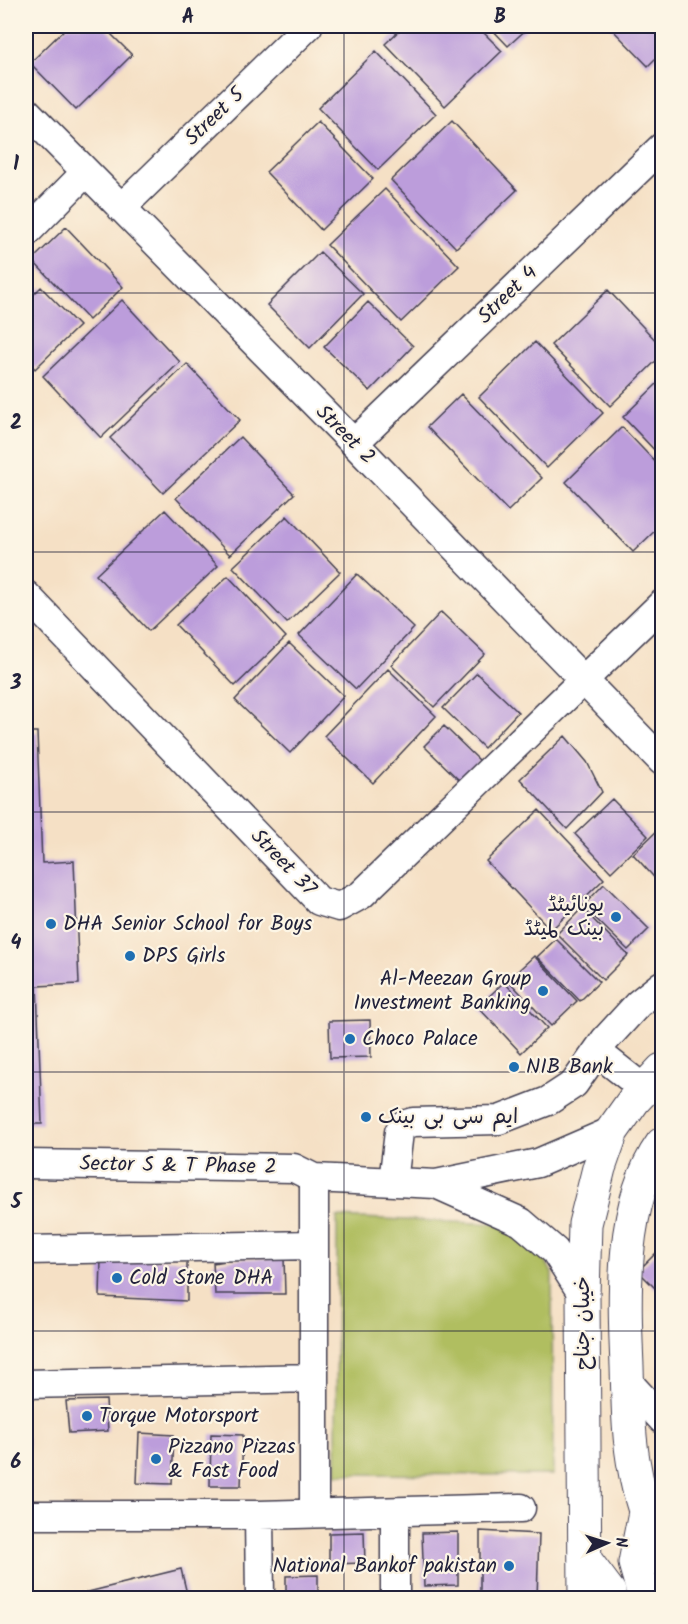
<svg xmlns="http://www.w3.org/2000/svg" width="688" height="1624" viewBox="0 0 688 1624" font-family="Kalam,'Playpen Sans Arabic',sans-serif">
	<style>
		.green { fill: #b0be60; stroke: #69704e; stroke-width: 1.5 }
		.building { fill: #bc9ddb }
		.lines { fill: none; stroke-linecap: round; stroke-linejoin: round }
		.minor-casing { stroke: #423e50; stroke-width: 31 }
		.major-casing { stroke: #423e50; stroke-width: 35 }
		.minor { stroke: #fff; stroke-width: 28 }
		.major { stroke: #fff; stroke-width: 33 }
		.grid { fill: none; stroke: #22223b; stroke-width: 1.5; stroke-opacity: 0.55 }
		.poi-dot { fill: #1f6fb2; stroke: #fcf5e5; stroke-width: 2 }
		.labels { text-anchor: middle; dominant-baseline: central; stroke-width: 4.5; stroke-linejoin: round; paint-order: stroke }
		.street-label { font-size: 21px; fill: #22223b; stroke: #fcf5e5 }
		.poi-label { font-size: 21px; fill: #22223b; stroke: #fcf5e5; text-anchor: start }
		.neatline { fill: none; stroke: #22223b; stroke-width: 2 }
		.grid-label { font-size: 20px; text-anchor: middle; font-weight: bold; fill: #22223b }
	</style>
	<rect width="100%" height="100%" fill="#fcf5e5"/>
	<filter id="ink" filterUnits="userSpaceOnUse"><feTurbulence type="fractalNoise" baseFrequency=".0167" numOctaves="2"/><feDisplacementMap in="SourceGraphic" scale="12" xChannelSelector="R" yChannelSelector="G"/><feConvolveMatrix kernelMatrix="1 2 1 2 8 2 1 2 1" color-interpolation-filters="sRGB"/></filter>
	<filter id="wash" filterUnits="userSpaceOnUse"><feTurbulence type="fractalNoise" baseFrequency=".008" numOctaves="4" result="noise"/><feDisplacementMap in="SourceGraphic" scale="24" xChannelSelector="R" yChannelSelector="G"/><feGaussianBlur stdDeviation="1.35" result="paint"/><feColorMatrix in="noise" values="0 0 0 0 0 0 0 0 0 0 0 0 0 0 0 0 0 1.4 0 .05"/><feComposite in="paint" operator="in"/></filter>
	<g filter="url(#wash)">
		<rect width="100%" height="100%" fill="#f5e0c5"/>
		<!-- green -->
		<path class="green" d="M337 1217 499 1224 539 1248 552 1273 553 1475 336 1474Z"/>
		<g id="blocks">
			<!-- building -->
			<path class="building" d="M68 26H103L132 55 76 110 30 63Z
				M404 26H477L502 51 445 106 385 44Z
				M489 26H530L508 46Z
				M609 26H662V52L648 66Z
				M376 51 436 114 378 170 318 108Z
				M452 121 517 190 456 248 391 180Z
				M318 122 373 179 321 230 266 172Z
				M385 189 459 266 401 322 327 245Z
				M66 227 123 287 89 320 32 260Z
				M320 252 363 294 310 348 267 305Z
				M41 287 79 326 35 369 26 359V302Z
				M608 290 662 347V355L610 406 551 345Z
				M122 300 180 362 101 438 43 376Z
				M368 302 413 346 370 391 324 347Z
				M535 342 603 413 547 468 479 397Z
				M187 364 240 420 163 493 110 438Z
				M662 379V458L623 417Z
				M461 394 542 478 508 511 427 427Z
				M622 427 662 469V524L633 552 566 482Z
				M240 437 294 494 230 555 176 498Z
				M165 510 218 566 149 631 96 575Z
				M287 516 340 572 287 623 233 567Z
				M357 574 414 628 356 689 299 635Z
				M228 576 286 637 235 686 176 625Z
				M441 612 485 654 434 707 391 665Z
				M289 643 344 696 290 753 235 700Z
				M388 669 436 716 373 783 324 736Z
				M477 673 518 712 484 748 443 708Z
				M444 726 480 761 460 781 424 746Z
				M26 732H37L42 863 74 861 79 984 37 986 42 1124H26Z
				M565 736 587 762 602 792 567 829 520 779Z
				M612 799 648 836 611 872 575 834Z
				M539 810 604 879 551 930 486 861Z
				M662 826V886L633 854Z
				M604 884 649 929 628 950 583 906Z
				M582 908 628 955 603 980 557 934Z
				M556 939 599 982 580 1001 537 957Z
				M534 956 577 1001 551 1026 508 980Z
				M504 982 547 1028 521 1053 478 1007Z
				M370 1020 371 1057 330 1058 329 1021Z
				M662 1247V1295L638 1271Z
				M284 1258 285 1294H215L213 1263 239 1259Z
				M101 1259 187 1260V1301L100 1297Z
				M26 1305H28L29 1350H26Z
				M106 1400 108 1431 69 1433 66 1401Z
				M139 1433 174 1435 172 1484 137 1483Z
				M211 1434 243 1435 241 1486H210Z
				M26 1437H28L29 1476H26Z
				M480 1531 539 1534 537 1598H480Z
				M364 1532 365 1563 329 1564V1533Z
				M458 1532V1585L424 1586 422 1533Z
				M181 1569 188 1598H64Z
				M318 1575V1598H286V1576Z"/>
		</g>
	</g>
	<g filter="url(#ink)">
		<use href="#blocks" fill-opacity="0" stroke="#423e50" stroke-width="1.5"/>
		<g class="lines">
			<defs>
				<path id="minor" d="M26 111 354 443 662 761
					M121 208 308 26
					M26 233 85 173
					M354 443 662 147
					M26 595 319 901 339 907 361 895 662 604
					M597 1052 644 1089
					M26 1164 294 1168 314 1178 436 1184 538 1163 612 1131
					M393 1182 399 1132 403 1125 413 1122 499 1120 548 1101 574 1084 605 1040 638 1004 662 985
					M436 1184 521 1222 555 1251 583 1295
					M26 1250 313 1245
					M627 1381 662 1419
					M26 1384 313 1378
					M314 1513V1178
					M26 1515H259L521 1508
					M259 1515 260 1598
					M395 1598V1512"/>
				<path id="major" d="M662 1144C620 1203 624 1297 627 1366 628 1401 628 1437 635 1471 640 1501 652 1530 662 1559
					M585 1560 609 1592 610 1598
					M585 1598 583 1295 585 1224 599 1168 612 1131 634 1100 662 1070
					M645 1598 635 1563 645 1512"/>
			</defs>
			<!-- minor casing -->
			<use href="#minor" class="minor-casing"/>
			<!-- major casing -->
			<use href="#major" class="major-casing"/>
			<!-- minor -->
			<use href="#minor" class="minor"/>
			<!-- major -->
			<use href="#major" class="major"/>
		</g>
	</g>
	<!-- grid -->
	<path class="grid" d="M344 26V1598M26 293H662M26 552H662M26 812H662M26 1072H662M26 1331H662"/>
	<!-- markers -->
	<g class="poi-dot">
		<circle cx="616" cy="917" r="6"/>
		<circle cx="51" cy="924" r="6"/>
		<circle cx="130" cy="956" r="6"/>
		<circle cx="543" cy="991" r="6"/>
		<circle cx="350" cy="1039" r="6"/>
		<circle cx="514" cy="1067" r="6"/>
		<circle cx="366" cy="1117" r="6"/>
		<circle cx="117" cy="1278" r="6"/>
		<circle cx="87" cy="1416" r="6"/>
		<circle cx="156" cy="1459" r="6"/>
		<circle cx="509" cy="1566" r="6"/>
	</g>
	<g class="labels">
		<!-- street labels -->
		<g class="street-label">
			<text transform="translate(215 117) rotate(-44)">Street 5</text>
			<text transform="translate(508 295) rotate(-44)">Street 4</text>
			<text transform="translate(345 435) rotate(45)">Street 2</text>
			<text transform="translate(283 863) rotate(46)">Street 37</text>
			<text transform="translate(178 1166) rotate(1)">Sector S &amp; T Phase 2</text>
			<text transform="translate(583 1323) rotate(-90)">خیبان جناح</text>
		</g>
		<!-- poi labels -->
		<g class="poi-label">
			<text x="604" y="905" text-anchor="end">یونائیٹڈ<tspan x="604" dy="24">بینک لمیٹڈ</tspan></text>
			<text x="63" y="924">DHA Senior School for Boys</text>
			<text x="142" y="956">DPS Girls</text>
			<text x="531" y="979" text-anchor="end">Al-Meezan Group<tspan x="531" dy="24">Investment Banking</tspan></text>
			<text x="362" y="1039">Choco Palace</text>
			<text x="526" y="1067">NIB Bank</text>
			<text x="378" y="1117">ایم سی بی بینک</text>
			<text x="129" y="1278">Cold Stone DHA</text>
			<text x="99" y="1416">Torque Motorsport</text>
			<text x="168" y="1447">Pizzano Pizzas<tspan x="168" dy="24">&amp; Fast Food</tspan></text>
			<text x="497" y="1566" text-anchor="end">National Bankof pakistan</text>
		</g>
	</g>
	<!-- margin -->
	<rect width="688" height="1624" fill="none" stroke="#fcf5e5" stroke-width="66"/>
	<!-- north arrow -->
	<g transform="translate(607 1543) rotate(87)" stroke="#fcf5e5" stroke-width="4.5" paint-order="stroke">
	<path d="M0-4.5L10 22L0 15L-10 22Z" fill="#22223b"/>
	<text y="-9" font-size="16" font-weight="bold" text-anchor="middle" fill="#22223b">N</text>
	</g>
	<rect x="33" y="33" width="622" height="1558" class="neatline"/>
	<g class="grid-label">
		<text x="188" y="23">A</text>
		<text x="500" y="23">B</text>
		<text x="16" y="170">1</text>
		<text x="16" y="429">2</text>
		<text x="16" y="689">3</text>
		<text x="16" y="949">4</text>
		<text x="16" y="1208">5</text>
		<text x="16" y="1468">6</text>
	</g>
</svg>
